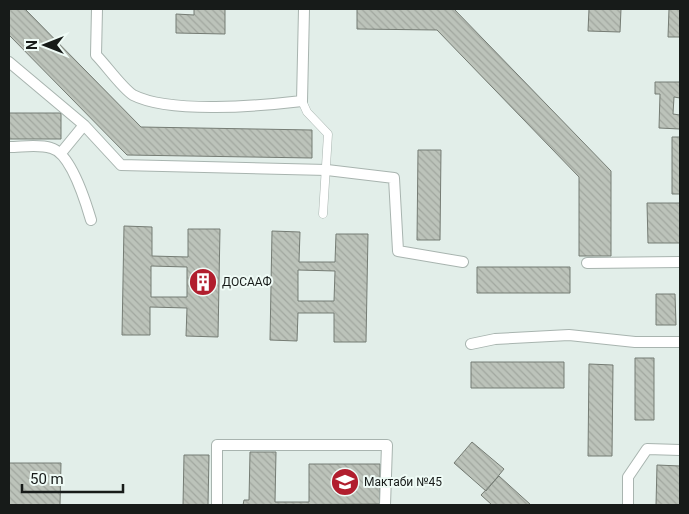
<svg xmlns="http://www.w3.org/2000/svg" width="689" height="514" viewBox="0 0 689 514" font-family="Roboto,sans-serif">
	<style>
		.building { fill: url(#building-back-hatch); stroke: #757c74; fill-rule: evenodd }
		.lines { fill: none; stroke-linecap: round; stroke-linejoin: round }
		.pedestrian-casing { stroke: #a8b4af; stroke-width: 9 }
		.minor-casing { stroke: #a8b4af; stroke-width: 12 }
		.pedestrian { stroke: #fff; stroke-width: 8 }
		.minor { stroke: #fff; stroke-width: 10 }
		.labels { text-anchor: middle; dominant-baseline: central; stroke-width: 4; stroke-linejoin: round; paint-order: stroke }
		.poi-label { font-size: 12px; fill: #171b19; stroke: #effbf6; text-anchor: start }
	</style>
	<defs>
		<pattern id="building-back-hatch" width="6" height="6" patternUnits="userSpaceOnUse" patternTransform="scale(1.25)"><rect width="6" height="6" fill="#bcc3ba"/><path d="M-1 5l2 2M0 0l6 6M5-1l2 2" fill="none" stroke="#a1a79f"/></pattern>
	</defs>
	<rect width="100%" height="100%" fill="#e2eee9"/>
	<!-- building -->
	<path class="building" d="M9 9H25L141 127 312 130V158L127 155 9 35Z
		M194 9H225V34L176 33V14L194 15Z
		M357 9H454L611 171V256H579V177L437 30 357 29Z
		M589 9H621L620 32 588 31Z
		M669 9H680V37H668Z
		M655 82H680V98L674 97 673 114 680 115V129L659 128 660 94H655Z
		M9 113H61V139H9Z
		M672 137H680V194H672Z
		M418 150H441L440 240H417Z
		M647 203H680V243H648Z
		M124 226 152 227V256L188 257V229H220L218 337 186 336 187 308 150 307V335H122ZM151 266 187 267V297H151Z
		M272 231 300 232 299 262H335L336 234H368L366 342H334V313H298L297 341 270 340ZM298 270 335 271 334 301H298Z
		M477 267H570V293H477Z
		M656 294H675L676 325H656Z
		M635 358H654V420H635Z
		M471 362H564V388H471Z
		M589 364 613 365 612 456H588Z
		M472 442 504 469 486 491 454 463Z
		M250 452H276L275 502H309V464H380V504L243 505 244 500H249Z
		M184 455H209L208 505H183Z
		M9 463H61L60 505H9Z
		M657 465 680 466V505H656Z
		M499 476 531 505H492L481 495Z"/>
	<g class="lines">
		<defs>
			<path id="pedestrian" d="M302 101 307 112 328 134 323 214"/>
			<path id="minor" d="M97 9 96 55C106 65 122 88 133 95 170 114 260 106 302 101L304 9
				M9 62 84 125 121 165 327 170 394 178 398 251 463 262
				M9 147C22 147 39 144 51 148 71 153 86 203 91 220
				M61 153 84 125
				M587 263 680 262
				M471 344 495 339 569 335 635 342H680
				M217 505V445H387L385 505
				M628 505V477L647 449 680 450"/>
		</defs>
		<!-- pedestrian casing -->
		<use href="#pedestrian" class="pedestrian-casing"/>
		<!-- minor casing -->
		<use href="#minor" class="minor-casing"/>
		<!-- pedestrian -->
		<use href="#pedestrian" class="pedestrian"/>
		<!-- minor -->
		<use href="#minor" class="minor"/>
	</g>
	<!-- icons -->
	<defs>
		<symbol id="building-disc" viewBox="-11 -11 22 22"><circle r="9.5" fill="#b11e2e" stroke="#effbf6"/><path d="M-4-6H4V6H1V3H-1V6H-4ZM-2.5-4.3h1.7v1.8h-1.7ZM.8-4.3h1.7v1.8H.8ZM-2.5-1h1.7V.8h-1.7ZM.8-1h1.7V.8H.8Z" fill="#fff"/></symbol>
		<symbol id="school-disc" viewBox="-11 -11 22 22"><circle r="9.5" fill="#b11e2e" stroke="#effbf6"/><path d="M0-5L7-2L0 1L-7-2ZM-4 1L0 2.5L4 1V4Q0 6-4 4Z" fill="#fff"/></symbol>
	</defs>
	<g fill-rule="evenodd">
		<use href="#building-disc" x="187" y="266" width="32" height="32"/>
		<use href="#school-disc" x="329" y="466" width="32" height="32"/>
	</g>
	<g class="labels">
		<!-- poi labels -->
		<g class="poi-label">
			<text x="222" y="282">ДОСААФ</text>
			<text x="364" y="482">Мактаби №45</text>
		</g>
	</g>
	<!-- border -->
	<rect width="689" height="514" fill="none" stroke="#171b19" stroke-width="20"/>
	<!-- north arrow -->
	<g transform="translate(45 45) rotate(270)" stroke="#effbf6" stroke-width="4" paint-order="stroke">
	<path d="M0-4L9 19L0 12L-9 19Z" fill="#171b19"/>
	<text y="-8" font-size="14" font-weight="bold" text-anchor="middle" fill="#171b19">N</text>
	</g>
	<!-- scale -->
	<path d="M22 484v8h101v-8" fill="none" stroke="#171b19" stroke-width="2.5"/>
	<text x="30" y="484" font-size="15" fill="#171b19" stroke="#effbf6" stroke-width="4" paint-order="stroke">50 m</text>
</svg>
